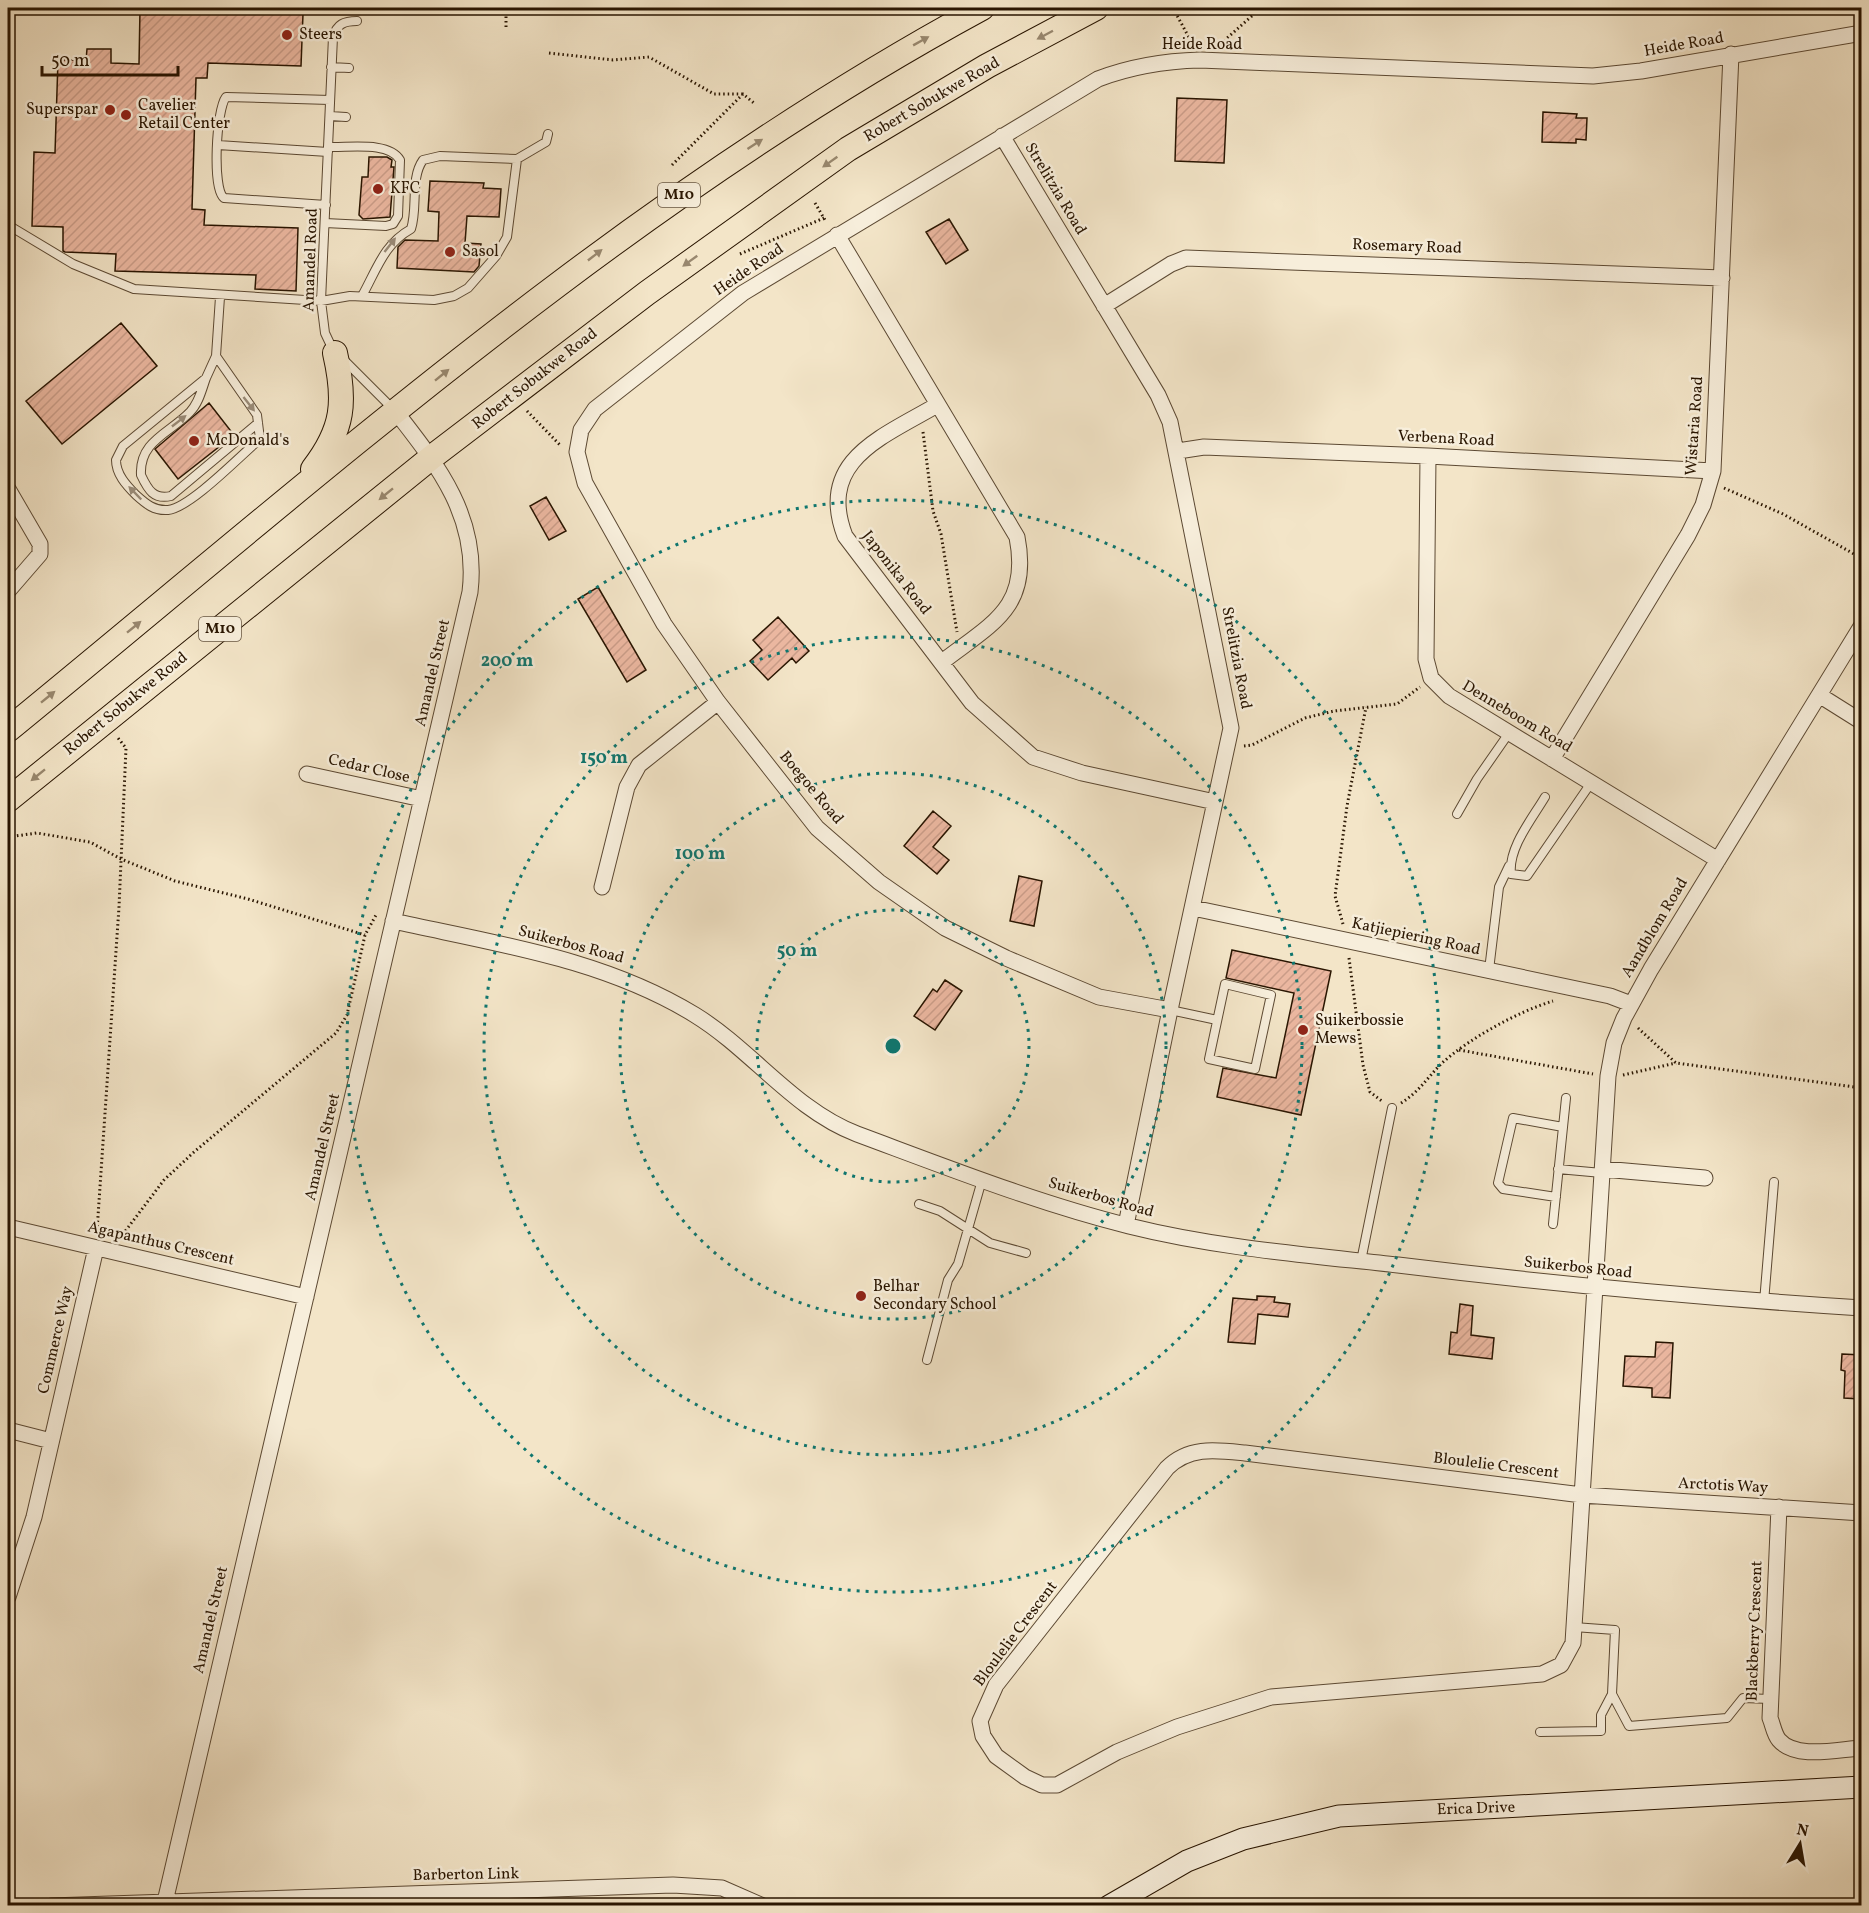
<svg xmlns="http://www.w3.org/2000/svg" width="1869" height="1913" viewBox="0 0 1869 1913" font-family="Vollkorn,serif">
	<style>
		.building { fill: url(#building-hatch); stroke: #291501; stroke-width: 1.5 }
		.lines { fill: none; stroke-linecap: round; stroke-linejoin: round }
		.lane-casing { stroke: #5c4933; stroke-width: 10 }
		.street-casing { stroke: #5c4933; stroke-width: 17 }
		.secondary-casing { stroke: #291501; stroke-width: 23 }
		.primary-casing { stroke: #291501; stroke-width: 26 }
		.path { stroke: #291501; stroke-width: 3; stroke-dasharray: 1.5 3; stroke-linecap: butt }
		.lane { stroke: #f7eedb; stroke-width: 8 }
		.street { stroke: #f7eedb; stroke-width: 15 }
		.secondary { stroke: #f7eedb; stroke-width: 21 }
		.primary { stroke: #f3e5c8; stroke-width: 24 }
		.oneway { fill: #98876e }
		.oneway2 { fill: #9a8c79 }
		.ring { fill: none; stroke: #0f766e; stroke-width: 3; stroke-dasharray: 3 6 }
		.poi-dot { fill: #8f2418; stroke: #f7eedb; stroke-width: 2 }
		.labels { text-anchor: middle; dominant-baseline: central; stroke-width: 5; stroke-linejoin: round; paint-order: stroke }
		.shield { fill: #f7eedb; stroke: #675642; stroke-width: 1.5 }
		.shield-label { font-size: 15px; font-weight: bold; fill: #291501 }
		.poi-label { font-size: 16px; fill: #291501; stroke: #f7eedb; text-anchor: start }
		.street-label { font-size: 16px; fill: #291501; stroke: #f7eedb }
		.centre { fill: #0f766e; stroke: #f7eedb; stroke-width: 3 }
		.ring-label { font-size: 18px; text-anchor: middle; font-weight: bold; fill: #0f766e; stroke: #f7eedb; stroke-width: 5; stroke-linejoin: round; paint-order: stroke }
	</style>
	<defs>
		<pattern id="building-hatch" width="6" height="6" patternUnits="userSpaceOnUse" patternTransform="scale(1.5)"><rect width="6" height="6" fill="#ebb7a0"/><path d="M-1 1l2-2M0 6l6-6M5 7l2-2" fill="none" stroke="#ca9c88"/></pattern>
	</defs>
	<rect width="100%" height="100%" fill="#f3e5c8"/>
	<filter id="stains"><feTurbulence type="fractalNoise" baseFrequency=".00333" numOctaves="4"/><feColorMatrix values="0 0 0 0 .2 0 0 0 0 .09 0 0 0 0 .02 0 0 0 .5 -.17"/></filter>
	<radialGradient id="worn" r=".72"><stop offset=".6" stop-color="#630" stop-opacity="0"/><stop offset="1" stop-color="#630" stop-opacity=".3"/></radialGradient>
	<!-- building -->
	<path class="building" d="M140 9 303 14 301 66 208 63 207 78H196L192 209 205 210 204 225 298 228 296 291 255 289 256 275 115 271 116 254 65 252 63 251V227L32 226 34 152 55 153 58 60H86L87 49H111V63L139 64Z
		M1177 98 1227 100 1224 163 1175 161Z
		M1543 112 1577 114 1576 118H1587L1586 140 1576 139V143L1542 142Z
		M369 157H387L392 160 391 167H394L390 217 363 219 359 215 362 177H368Z
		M430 181 484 183 483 188 501 189 499 217 467 216 465 243 481 244 479 266 474 272 397 268 398 247 405 240 438 241 439 212 428 211Z
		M949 219 968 250 946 264 926 232Z
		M121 323 157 366 62 444 26 401Z
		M209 403 234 435 178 479 155 449Z
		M546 497 566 531 549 540 530 506Z
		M598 587 646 670 627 682 578 599Z
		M778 617 809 651 796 663 792 658 768 680 750 661 762 650 753 640Z
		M933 811 951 826 933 847 949 860 937 874 904 846Z
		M1019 876 1042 881 1034 926 1010 921Z
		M1232 950 1331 971 1301 1115 1217 1097 1223 1068 1276 1078 1294 993 1226 978Z
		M945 980 962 991 935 1030 914 1016 933 989 937 992Z
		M1257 1296 1275 1297 1274 1302 1290 1304 1288 1317 1258 1314 1255 1344 1228 1342 1233 1298 1257 1300Z
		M1460 1304 1473 1306 1471 1335 1494 1338 1492 1359 1449 1354 1451 1332 1457 1333Z
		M1656 1342 1673 1343 1670 1398 1652 1397V1388L1623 1386 1625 1356 1655 1357Z
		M1842 1354 1862 1355 1860 1399 1844 1398 1845 1371 1841 1370Z"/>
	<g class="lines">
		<defs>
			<path id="lane" d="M331 67 349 68
				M330 116 346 117
				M218 145 328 152
				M326 205 224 198C212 189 216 110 226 97L330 100
				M325 223 386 226 393 224 398 216 400 160C389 141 348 148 329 147
				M8 225 73 264 134 289 321 301 350 296 434 300 454 296 468 288 496 256 507 237 517 159 546 142 548 134
				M362 296C377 269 384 244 411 229 418 208 410 178 423 160L440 156 517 159
				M333 350 325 333 321 301 333 37C337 24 344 21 357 21
				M216 356 257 415 260 439C241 455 190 508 168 510 154 511 146 504 136 495 126 485 116 474 116 460L123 446 206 378 216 356 220 297
				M344 360 393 409
				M206 378C202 389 199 403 190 412 170 433 139 441 141 475 148 490 154 500 171 496L258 423
				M1545 797C1532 819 1508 848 1511 874L1527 876 1591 783
				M1457 814 1477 779 1509 733
				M1489 970 1499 887 1509 866
				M1225 984 1271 995 1255 1069 1209 1059Z
				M1170 1010 1217 1020
				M1558 1169 1602 1173
				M1556 1197 1503 1189 1498 1183 1513 1118 1563 1127
				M919 1204 940 1211 990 1243 1026 1253
				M1553 1224 1566 1098
				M1361 1261 1392 1108
				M1764 1302 1774 1182
				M927 1360 948 1280 958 1264 982 1180
				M1574 1627 1615 1630 1612 1694 1629 1726 1727 1718 1743 1698 1770 1699
				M1540 1732 1601 1731V1715L1612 1694"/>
			<path id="street" d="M1002 136 1158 395 1170 422 1231 728 1170 1010 1126 1225
				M837 235 1017 537C1031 608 991 624 942 662
				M1104 306 1171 264 1186 258 1722 278
				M937 405C883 437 816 460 845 536L972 703 1033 757 1082 773 1215 802
				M1178 451 1204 447 1428 456 1713 471
				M1428 456 1426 659 1431 678 1449 696 1718 860
				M8 489 40 544V554L8 591
				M1862 625 1651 969 1624 1018 1614 1043 1608 1076 1573 1643 1561 1665 1542 1674 1271 1697 1177 1727 1117 1752 1057 1785H1042L1025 1777 996 1756 983 1736 980 1721 996 1685 1167 1468C1189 1446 1216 1450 1245 1453L1582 1495 1862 1513
				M1819 695 1862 722
				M1552 759 1688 535 1703 505 1713 471 1731 54
				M307 774 422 799
				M602 887 627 787 639 765 718 702
				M1193 908 1610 996 1631 1004
				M393 921C497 944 604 959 695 1015 752 1050 794 1110 857 1134 946 1167 1037 1203 1129 1226 1217 1248 1308 1255 1398 1265 1552 1284 1706 1298 1862 1308
				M1170 1010 1099 997 1006 958 945 928 879 882 817 828 718 702 664 624 585 483 577 452 581 430 595 409 743 293 1098 79C1132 66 1164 61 1200 60L1593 76 1641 71 1862 33
				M1603 1169 1705 1178
				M8 1227 306 1297
				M8 1430 51 1441
				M1779 1507 1770 1718C1773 1725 1774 1734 1779 1740 1796 1760 1839 1749 1862 1748
				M8 1597 34 1517 96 1248
				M51 1906 673 1885 722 1888 763 1906
				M164 1906 470 592C479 518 439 467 396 412"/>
			<path id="secondary" d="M1109 1906 1187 1861 1243 1839 1339 1816 1862 1787"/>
			<path id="primary" d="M313 469C344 429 346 401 335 353
				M8 730C321 474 625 201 982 8
				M8 800 432 457 647 293 848 149 987 66 1096 8"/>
		</defs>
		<!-- lane casing -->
		<use href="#lane" class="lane-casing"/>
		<!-- street casing -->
		<use href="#street" class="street-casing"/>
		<!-- secondary casing -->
		<use href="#secondary" class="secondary-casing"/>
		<!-- primary casing -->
		<use href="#primary" class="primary-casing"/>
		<!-- path -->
		<path class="path" d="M1173 8 1193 45
			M506 27V8
			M1224 46 1226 39 1261 8
			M549 53 613 60 649 57 714 94H743
			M672 165 743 94 755 104
			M815 203 825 220
			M740 254 824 218
			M527 411 560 445
			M923 432 933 511 941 534 957 632
			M1724 488 1783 514 1854 554 1862 562
			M1244 746 1252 745 1305 718 1334 711 1397 704 1420 687
			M8 837 37 833 90 842 121 859 175 881 248 899 365 935
			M1343 924 1335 896 1347 806 1366 707
			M1349 958 1363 1065 1370 1092 1383 1102
			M1638 1028 1676 1063 1862 1088
			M1459 1050 1593 1074
			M1623 1075 1676 1063
			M1401 1103C1419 1092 1427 1078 1441 1064 1468 1039 1517 1012 1553 1001
			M97 1231 119 907 126 748 118 738
			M120 1238 164 1180 194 1152 336 1033 347 1015 365 935 376 915"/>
		<!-- lane -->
		<use href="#lane" class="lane"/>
		<!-- street -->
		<use href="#street" class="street"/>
		<!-- secondary -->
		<use href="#secondary" class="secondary"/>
		<!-- primary -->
		<use href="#primary" class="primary"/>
	</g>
	<!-- one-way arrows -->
	<defs><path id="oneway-solid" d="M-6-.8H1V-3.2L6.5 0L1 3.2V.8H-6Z" transform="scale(1.5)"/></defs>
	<g class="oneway">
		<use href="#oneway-solid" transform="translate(1045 35) rotate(152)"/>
		<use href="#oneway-solid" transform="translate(921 41) rotate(-29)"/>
		<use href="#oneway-solid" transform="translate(755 144) rotate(-33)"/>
		<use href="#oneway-solid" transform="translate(830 162) rotate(145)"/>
		<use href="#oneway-solid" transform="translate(595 255) rotate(-38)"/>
		<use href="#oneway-solid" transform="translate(690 261) rotate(144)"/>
		<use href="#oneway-solid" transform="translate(442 375) rotate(-39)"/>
		<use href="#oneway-solid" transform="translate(386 494) rotate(141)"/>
		<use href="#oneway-solid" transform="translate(134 627) rotate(-39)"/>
		<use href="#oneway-solid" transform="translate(48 697) rotate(-39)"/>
		<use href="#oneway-solid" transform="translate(38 775) rotate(141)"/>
	</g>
	<g class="oneway2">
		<use href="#oneway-solid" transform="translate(390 245) rotate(-52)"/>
		<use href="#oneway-solid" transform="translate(249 404) rotate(52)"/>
		<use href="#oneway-solid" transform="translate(179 421) rotate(-38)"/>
		<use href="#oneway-solid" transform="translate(135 493) rotate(-134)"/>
	</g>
	<!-- distance rings -->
	<g class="ring">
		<circle cx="893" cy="1046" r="136"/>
		<circle cx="893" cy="1046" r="273"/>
		<circle cx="893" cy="1046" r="409"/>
		<circle cx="893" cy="1046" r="546"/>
	</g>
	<!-- markers -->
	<g class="poi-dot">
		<circle cx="287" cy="35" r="6"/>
		<circle cx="110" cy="110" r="6"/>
		<circle cx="126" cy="115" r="6"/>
		<circle cx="378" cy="189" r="6"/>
		<circle cx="450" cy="252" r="6"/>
		<circle cx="194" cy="441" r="6"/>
		<circle cx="1303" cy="1030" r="6"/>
		<circle cx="861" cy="1296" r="6"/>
	</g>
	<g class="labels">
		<!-- shield labels -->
		<g class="shield">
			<rect x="658" y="183" width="42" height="24" rx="4.5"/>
			<rect x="199" y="617" width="42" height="24" rx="4.5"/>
		</g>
		<g class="shield-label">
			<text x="679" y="195">M10</text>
			<text x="220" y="629">M10</text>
		</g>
		<!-- poi labels -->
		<g class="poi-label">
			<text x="299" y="35">Steers</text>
			<text x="138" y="106">Cavelier<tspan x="138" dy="18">Retail Center</tspan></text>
			<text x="98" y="110" text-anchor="end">Superspar</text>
			<text x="390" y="189">KFC</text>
			<text x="462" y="252">Sasol</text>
			<text x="206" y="441">McDonald's</text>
			<text x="1315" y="1021">Suikerbossie<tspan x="1315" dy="18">Mews</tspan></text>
			<text x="873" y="1287">Belhar<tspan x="873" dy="18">Secondary School</tspan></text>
		</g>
		<!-- street labels -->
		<g class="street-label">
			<text x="1202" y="45">Heide Road</text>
			<text transform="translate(1684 45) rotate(-10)">Heide Road</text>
			<text transform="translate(932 100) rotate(-30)">Robert Sobukwe Road</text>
			<text transform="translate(1055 189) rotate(59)">Strelitzia Road</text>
			<text transform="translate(1407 247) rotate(2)">Rosemary Road</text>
			<text transform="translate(311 260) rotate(-88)">Amandel Road</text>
			<text transform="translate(749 270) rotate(-34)">Heide Road</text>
			<text transform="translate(535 379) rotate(-38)">Robert Sobukwe Road</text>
			<text transform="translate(1695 426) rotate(-86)">Wistaria Road</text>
			<text transform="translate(1446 439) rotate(3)">Verbena Road</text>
			<text transform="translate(896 573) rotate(52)">Japonika Road</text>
			<text transform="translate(1236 658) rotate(79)">Strelitzia Road</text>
			<text transform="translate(433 673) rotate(-77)">Amandel Street</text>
			<text transform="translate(126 704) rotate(-39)">Robert Sobukwe Road</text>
			<text transform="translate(1517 717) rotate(31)">Denneboom Road</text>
			<text transform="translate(369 769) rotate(13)">Cedar Close</text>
			<text transform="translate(811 788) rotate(50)">Boegoe Road</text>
			<text transform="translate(1655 928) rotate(-59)">Aandblom Road</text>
			<text transform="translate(1416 937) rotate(12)">Katjiepiering Road</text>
			<text transform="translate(571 945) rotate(15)">Suikerbos Road</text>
			<text transform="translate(323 1147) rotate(-77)">Amandel Street</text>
			<text transform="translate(1101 1198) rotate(16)">Suikerbos Road</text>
			<text transform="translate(161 1244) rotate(13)">Agapanthus Crescent</text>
			<text transform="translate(1578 1268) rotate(6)">Suikerbos Road</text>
			<text transform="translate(56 1340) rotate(-77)">Commerce Way</text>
			<text transform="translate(1496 1466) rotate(7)">Bloulelie Crescent</text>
			<text transform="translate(1723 1486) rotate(3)">Arctotis Way</text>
			<text transform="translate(211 1620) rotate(-77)">Amandel Street</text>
			<text transform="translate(1755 1631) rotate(-88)">Blackberry Crescent</text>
			<text transform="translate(1016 1634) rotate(-53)">Bloulelie Crescent</text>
			<text transform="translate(1476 1809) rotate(-2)">Erica Drive</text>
			<text transform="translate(466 1875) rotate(-1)">Barberton Link</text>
		</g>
	</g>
	<circle cx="893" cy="1046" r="9" class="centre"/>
	<g class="ring-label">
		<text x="507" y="666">200 m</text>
		<text x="604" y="763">150 m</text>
		<text x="700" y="859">100 m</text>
		<text x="797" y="956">50 m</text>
	</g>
	<!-- margin -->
	<rect width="1869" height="1913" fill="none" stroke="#f3e5c8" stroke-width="30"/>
	<rect x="9" y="9" width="1851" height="1895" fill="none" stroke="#291501" stroke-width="3"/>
	<rect x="15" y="15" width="1839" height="1883" fill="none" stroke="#291501" stroke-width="1.5"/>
	<!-- north arrow -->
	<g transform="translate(1800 1844) rotate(11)" stroke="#f7eedb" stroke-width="4.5" paint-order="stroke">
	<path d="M0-4.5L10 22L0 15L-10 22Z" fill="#291501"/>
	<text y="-9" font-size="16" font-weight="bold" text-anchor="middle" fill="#291501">N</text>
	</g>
	<!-- scale -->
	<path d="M42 66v9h136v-9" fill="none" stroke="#291501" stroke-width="3"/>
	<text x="51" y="66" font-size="18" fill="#291501" stroke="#f7eedb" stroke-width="4.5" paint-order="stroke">50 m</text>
	<rect width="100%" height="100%" filter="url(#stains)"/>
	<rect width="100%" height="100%" fill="url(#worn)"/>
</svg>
